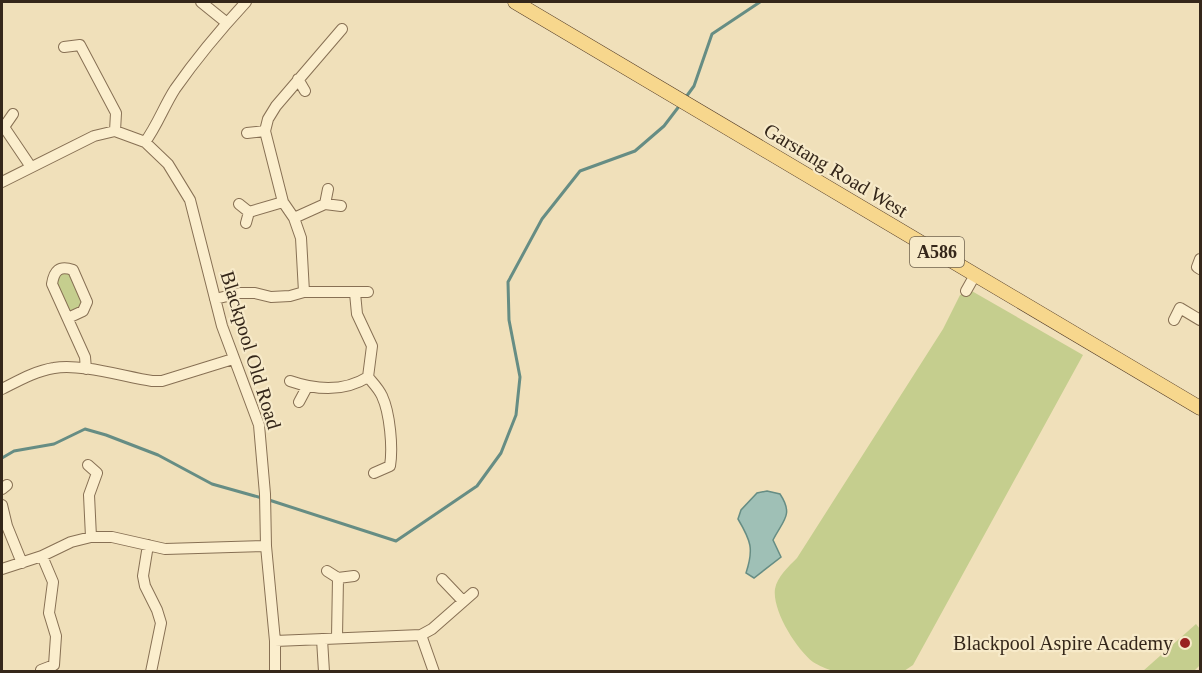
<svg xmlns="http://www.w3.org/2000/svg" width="1202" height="673" viewBox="0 0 1202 673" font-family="'Times New Roman',serif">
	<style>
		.green { fill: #c5ce8e }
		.water { fill: #9fc0b6; stroke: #668d84; stroke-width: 1.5 }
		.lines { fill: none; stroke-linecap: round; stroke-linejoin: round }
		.stream { stroke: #668d84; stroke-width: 3 }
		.minor-casing { stroke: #877054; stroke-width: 12 }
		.major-casing { stroke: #543d29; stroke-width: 15 }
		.minor { stroke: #fbeecd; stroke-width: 10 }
		.major { stroke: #f7d78d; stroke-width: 14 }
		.poi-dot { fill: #992121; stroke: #f7eac9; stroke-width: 2 }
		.labels { text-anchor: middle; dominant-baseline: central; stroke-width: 4.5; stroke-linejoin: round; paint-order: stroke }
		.shield { fill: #f7eac9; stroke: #6f624e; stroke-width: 1.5 }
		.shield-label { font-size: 18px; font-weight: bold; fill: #35271a }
		.street-label { font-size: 20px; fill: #35271a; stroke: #f7eac9 }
		.poi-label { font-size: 20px; fill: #35271a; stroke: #f7eac9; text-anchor: end }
	</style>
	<rect width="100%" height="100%" fill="#f0e0ba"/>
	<!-- green -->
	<path class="green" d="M66 267 87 302 68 318 54 274Z
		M970 290 1083 355 913 665 904 671C887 671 849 673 834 671 828 670 818 665 813 662 796 649 772 610 775 589 777 577 789 566 797 558L943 329 960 295Z
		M1196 624 1200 629V665L1194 671H1143Z"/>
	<!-- water -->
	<path class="water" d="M767 491 780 494C794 515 783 520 773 540L781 557 754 578 746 573C754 549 751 541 738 519L741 510 757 493Z"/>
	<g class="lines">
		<!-- stream -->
		<path class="stream" d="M686 97 694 86 712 34 760 2
			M2 458 14 451 54 444 85 429 106 435 158 455 212 484 262 498
			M269 500 396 541 477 486 501 453 516 415 520 377 509 320 508 282 542 219 580 171 635 151 664 126 680 105"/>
		<defs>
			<path id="minor" d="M201 2 227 23
				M64 47 80 45 116 113 115 131
				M298 79 305 91
				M13 114 4 127 31 167
				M247 133 265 131
				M145 142C157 126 164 106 175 89 196 59 221 29 246 2
				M2 182 94 136 115 131 145 142 168 164 190 200 222 326 259 425 265 494 266 546 275 641V672
				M239 204 249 212
				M325 204 328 189
				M294 218 325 204 341 206
				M246 223 249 212 283 202
				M1200 259 1197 267 1200 269
				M966 291 975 275
				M304 292 301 238 294 218 283 202 265 131 268 119 276 106 342 29
				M355 293 357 314 372 346 368 377C373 383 379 389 382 396 390 413 393 448 390 466L374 473
				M215 299 240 293H255L271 297 290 296 304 292H368
				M68 318 83 311 87 302 73 270C59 265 54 271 52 284L85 357 86 369
				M1174 320 1180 308 1200 320
				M290 381C316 390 344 392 368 377
				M2 389C18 381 35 371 54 368 80 363 125 377 152 381H162L233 359
				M299 402 307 387
				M88 465 97 473 89 495 91 537
				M2 489 7 485
				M2 505 7 526 22 563
				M148 545 143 576 145 586 157 610 161 623 151 672
				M2 569 42 556 71 542 91 537H112L165 549 266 546
				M327 571 338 578
				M442 579 463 601
				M421 635 434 672
				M337 637 338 578 354 576
				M322 639 324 672
				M275 641 421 635 432 629 473 593
				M41 670 54 665 56 636 49 613 53 582 42 556"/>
			<path id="major" d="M515 2 1200 408"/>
		</defs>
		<!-- minor casing -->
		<use href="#minor" class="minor-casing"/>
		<!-- major casing -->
		<use href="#major" class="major-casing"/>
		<!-- minor -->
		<use href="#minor" class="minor"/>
		<!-- major -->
		<use href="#major" class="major"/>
	</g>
	<!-- markers -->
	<circle class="poi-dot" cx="1185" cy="643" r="6"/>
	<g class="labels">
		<!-- shield labels -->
		<rect class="shield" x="910" y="237" width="54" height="30" rx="4.5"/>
		<g class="shield-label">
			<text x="937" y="252">A586</text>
		</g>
		<!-- street labels -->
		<g class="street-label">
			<text transform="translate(836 170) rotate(31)">Garstang Road West</text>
			<text transform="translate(251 350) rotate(73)">Blackpool Old Road</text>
		</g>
		<!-- poi labels -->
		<g class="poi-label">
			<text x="1173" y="643">Blackpool Aspire Academy</text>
		</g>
	</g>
	<!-- border -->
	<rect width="1202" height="673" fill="none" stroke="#35271a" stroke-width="6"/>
</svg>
